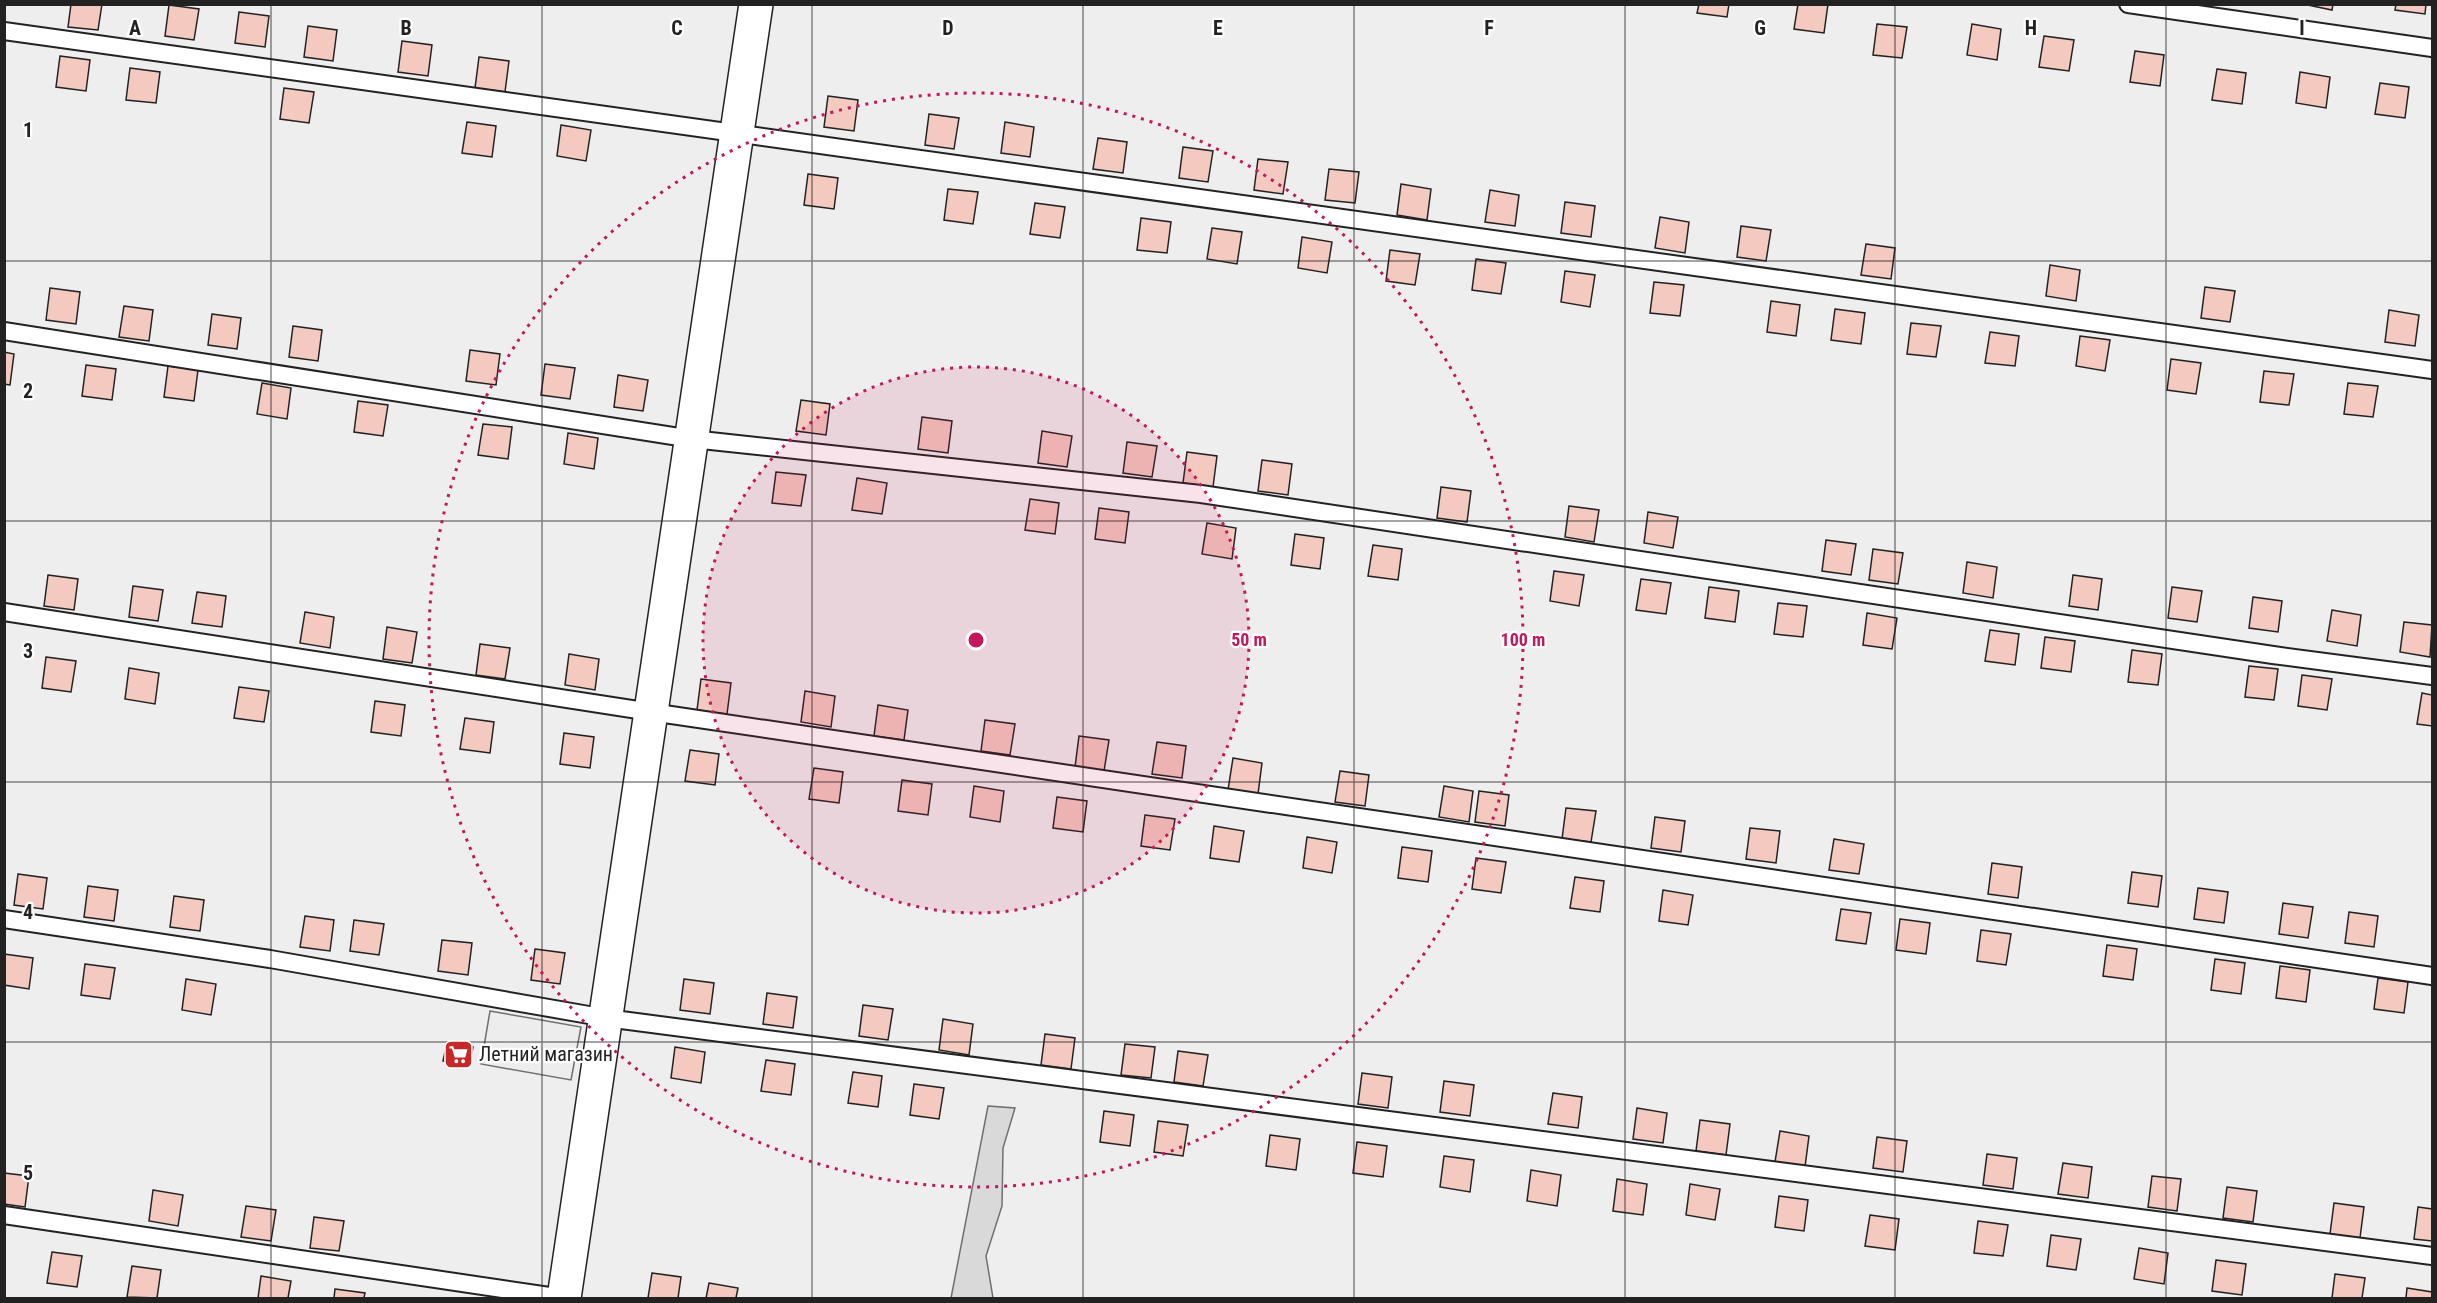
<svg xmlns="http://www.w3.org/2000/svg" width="2437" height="1303" viewBox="0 0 2437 1303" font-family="'Roboto Condensed',sans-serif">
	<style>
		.green { fill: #eee; stroke: #6f6f6f; stroke-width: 1.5 }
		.parking { fill: #ededed; stroke: #6f6f6f; stroke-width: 1.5 }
		.water { fill: #d9d9d9; stroke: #6f6f6f; stroke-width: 1.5 }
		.building { fill: #f3c9c0; stroke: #222; stroke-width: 1.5 }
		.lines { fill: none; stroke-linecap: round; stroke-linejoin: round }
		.service-casing { stroke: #222; stroke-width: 20 }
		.minor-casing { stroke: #222; stroke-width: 36 }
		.service { stroke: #fff; stroke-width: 16 }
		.minor { stroke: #fff; stroke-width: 33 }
		.grid { fill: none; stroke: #222; stroke-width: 1.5; stroke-opacity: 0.55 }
		.ring { fill: none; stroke: #c2185b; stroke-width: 3; stroke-dasharray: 3 6 }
		.labels { text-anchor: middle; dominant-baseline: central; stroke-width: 4.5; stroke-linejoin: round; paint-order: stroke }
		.poi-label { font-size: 20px; fill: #222; stroke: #fff; text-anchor: start }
		.grid-label { font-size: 20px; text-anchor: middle; font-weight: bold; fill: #222; stroke: #fff; stroke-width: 4.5; stroke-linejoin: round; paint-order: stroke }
		.centre { fill: #c2185b; stroke: #fff; stroke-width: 3 }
		.ring-label { font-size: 18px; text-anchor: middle; font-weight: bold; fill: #c2185b; stroke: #fff; stroke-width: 4.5; stroke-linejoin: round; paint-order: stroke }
	</style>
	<rect width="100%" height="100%" fill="#fff"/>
	<!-- green -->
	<path class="green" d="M5 5H2432V1298H5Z"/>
	<!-- parking -->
	<path class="parking" d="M490 1011 581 1027 571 1080 481 1064Z"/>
	<!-- water -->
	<path class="water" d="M988 1106 1015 1108 1003 1148 1002 1206 986 1256 993 1298H951Z"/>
	<!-- building -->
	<path class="building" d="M71 4H102L98 30 68 27Z
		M1699 4H1729L1727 17 1697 13Z
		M1798 4H1828L1824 33 1794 29Z
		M2303 4H2333L2332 10Z
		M2396 4H2426L2425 14 2395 10Z
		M169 5 199 9 194 40 165 36Z
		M239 12 269 16 265 47 235 43Z
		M1877 24 1907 27 1902 58 1873 55Z
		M1972 24 2001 29 1997 60 1967 55Z
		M308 26 337 30 333 61 304 57Z
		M2044 36 2074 40 2069 71 2039 67Z
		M402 41 432 45 428 76 398 72Z
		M2135 51 2164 55 2160 86 2130 82Z
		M60 56 90 60 86 91 56 87Z
		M479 57 509 61 505 92 475 88Z
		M130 68 160 72 156 103 126 100Z
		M2217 69 2246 73 2242 104 2212 100Z
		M2300 72 2330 77 2326 108 2296 103Z
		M2380 83 2409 87 2405 118 2375 114Z
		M284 88 314 92 309 123 280 119Z
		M828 96 858 100 854 131 824 127Z
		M929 114 959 118 954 149 925 145Z
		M467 122 496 126 492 157 462 153Z
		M1005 122 1034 127 1030 157 1001 153Z
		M561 125 591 130 586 161 557 156Z
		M1098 138 1127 142 1123 173 1093 169Z
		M1183 147 1213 151 1208 182 1179 178Z
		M1258 159 1288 162 1283 194 1254 190Z
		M1329 169 1359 172 1355 203 1325 200Z
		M808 174 838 178 834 209 804 205Z
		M1401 184 1431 189 1427 220 1397 215Z
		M948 189 978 192 973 224 944 220Z
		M1490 190 1519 195 1515 226 1485 222Z
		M1565 202 1595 206 1591 237 1561 233Z
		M1035 203 1065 207 1060 238 1030 234Z
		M1660 217 1689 222 1685 253 1655 248Z
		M1141 218 1171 222 1167 253 1137 250Z
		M1741 226 1771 230 1766 261 1737 257Z
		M1212 228 1242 232 1237 264 1207 259Z
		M1302 237 1332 242 1327 273 1298 268Z
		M1866 244 1895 248 1891 279 1861 275Z
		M1390 250 1420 254 1415 285 1386 281Z
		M1476 259 1506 263 1501 294 1472 290Z
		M2050 265 2080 270 2076 301 2046 296Z
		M1565 271 1595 275 1590 307 1561 302Z
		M1654 282 1684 285 1680 316 1650 313Z
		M2205 287 2235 291 2230 322 2201 318Z
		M50 288 80 292 76 324 46 320Z
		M1771 301 1800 305 1796 336 1767 332Z
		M124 306 153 310 149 341 119 337Z
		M1835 309 1865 313 1861 344 1831 340Z
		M2389 310 2419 315 2415 346 2385 342Z
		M212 314 241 318 237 349 208 345Z
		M1911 323 1941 326 1936 357 1907 354Z
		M293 326 322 330 318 361 289 357Z
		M1990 332 2019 336 2015 366 1985 363Z
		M2080 336 2110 340 2105 371 2076 366Z
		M470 350 500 354 496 385 466 381Z
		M4 352 14 354 10 385 4 384Z
		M2171 359 2201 363 2196 394 2167 390Z
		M545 364 575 368 570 399 541 395Z
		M86 365 116 369 112 400 82 396Z
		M168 366 198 370 194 401 164 397Z
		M2264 371 2294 374 2289 405 2260 402Z
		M618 375 648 380 643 411 614 407Z
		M262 383 291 388 287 419 257 414Z
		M2348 383 2378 386 2373 417 2344 414Z
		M801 400 830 404 826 435 796 431Z
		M358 401 388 405 383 436 354 432Z
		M922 417 952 421 948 453 918 449Z
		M483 424 512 427 508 459 478 455Z
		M1042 431 1072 436 1067 467 1038 463Z
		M568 433 598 438 594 469 564 464Z
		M1127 442 1157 446 1152 477 1123 473Z
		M1187 452 1217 456 1213 487 1183 483Z
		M1262 460 1292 464 1288 495 1258 491Z
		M776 472 806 475 801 506 772 503Z
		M857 478 887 483 882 514 852 510Z
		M1441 487 1471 491 1467 522 1437 518Z
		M1030 499 1059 503 1055 534 1025 530Z
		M1569 506 1599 510 1594 542 1565 537Z
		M1099 508 1129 512 1125 543 1095 539Z
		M1648 512 1678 517 1673 548 1644 543Z
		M1207 523 1236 528 1232 559 1202 554Z
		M1295 534 1324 538 1320 569 1291 565Z
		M1826 540 1856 544 1851 575 1822 571Z
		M1373 545 1402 549 1398 580 1368 576Z
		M1873 549 1903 553 1898 584 1869 580Z
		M1967 562 1997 567 1993 598 1963 593Z
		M1554 571 1584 575 1579 606 1550 601Z
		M48 575 78 579 74 610 44 606Z
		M2073 575 2102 579 2098 610 2069 606Z
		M1641 579 1671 583 1666 614 1636 610Z
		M133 586 163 590 158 621 129 617Z
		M1709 587 1739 591 1735 622 1705 618Z
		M2172 587 2202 591 2197 622 2168 618Z
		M197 592 226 596 222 627 192 623Z
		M2253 597 2282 601 2278 632 2249 628Z
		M1778 603 1807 606 1803 637 1774 634Z
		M2332 610 2361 615 2357 646 2327 641Z
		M305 612 334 617 330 648 300 643Z
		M1867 613 1897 618 1892 649 1863 645Z
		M2404 622 2432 625 2430 657 2400 652Z
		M387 627 417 632 412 663 383 659Z
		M1990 630 2019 634 2015 665 1985 661Z
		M2045 637 2075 641 2071 672 2041 668Z
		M480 644 510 648 505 679 476 675Z
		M2132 650 2162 654 2158 685 2128 682Z
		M569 654 599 659 595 690 565 685Z
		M46 657 76 661 71 692 42 688Z
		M2249 666 2278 669 2274 700 2245 697Z
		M129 668 159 673 155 704 125 699Z
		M2302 675 2332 679 2327 710 2298 706Z
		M701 679 731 683 727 714 697 710Z
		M239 687 269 691 264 722 234 718Z
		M805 691 835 696 831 727 801 722Z
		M2422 693 2432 695V726L2417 724Z
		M375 701 405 705 401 736 371 732Z
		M878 705 908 710 904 740 874 736Z
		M465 718 494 722 490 753 460 749Z
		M985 720 1015 724 1010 755 981 751Z
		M564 733 594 737 590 768 560 764Z
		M1079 736 1109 740 1104 771 1075 767Z
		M1157 742 1186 746 1182 778 1152 774Z
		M690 750 719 754 715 785 685 781Z
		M1233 758 1262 763 1258 794 1228 790Z
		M814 768 843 772 839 803 809 799Z
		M1340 771 1369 775 1365 806 1335 802Z
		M902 780 932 784 928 815 898 811Z
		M974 786 1004 791 1000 822 970 817Z
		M1444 786 1473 791 1469 822 1439 817Z
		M1479 791 1509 795 1505 826 1475 822Z
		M1057 797 1087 801 1083 832 1053 828Z
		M1566 808 1596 811 1591 842 1562 839Z
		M1145 815 1175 819 1170 850 1141 846Z
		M1655 817 1685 821 1681 852 1651 848Z
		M1214 826 1244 831 1239 862 1210 858Z
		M1750 828 1780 831 1776 863 1746 859Z
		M1307 837 1337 842 1332 873 1303 868Z
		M1834 839 1864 844 1859 874 1829 870Z
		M1402 847 1432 851 1428 882 1398 878Z
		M1476 858 1506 862 1501 893 1472 889Z
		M1992 863 2022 867 2018 898 1988 894Z
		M2132 872 2162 876 2158 907 2128 903Z
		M18 874 47 878 43 909 14 905Z
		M1575 877 1604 881 1600 912 1570 908Z
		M88 886 118 890 114 921 84 917Z
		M2198 888 2228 892 2224 923 2194 919Z
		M1663 890 1693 895 1688 925 1659 921Z
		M174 896 204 900 200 931 170 927Z
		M2283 903 2313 907 2308 938 2279 934Z
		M1841 909 1871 913 1866 944 1836 940Z
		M2349 912 2378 916 2374 947 2345 943Z
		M305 916 334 920 330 951 300 947Z
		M1900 919 1930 923 1926 954 1896 950Z
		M354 920 384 924 379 955 350 951Z
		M1981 930 2011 934 2006 965 1977 961Z
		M442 940 472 943 468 975 438 971Z
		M2107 945 2137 949 2133 980 2103 976Z
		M535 949 565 953 560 984 531 980Z
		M4 954 33 958 29 989 4 985Z
		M2215 959 2245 963 2241 994 2211 990Z
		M85 964 115 968 110 999 81 995Z
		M2280 966 2310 970 2306 1002 2276 998Z
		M2378 978 2408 982 2404 1013 2374 1009Z
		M186 979 216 984 211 1015 182 1010Z
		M684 979 714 983 710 1014 680 1010Z
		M767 993 797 997 793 1028 763 1024Z
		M863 1005 893 1009 888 1040 859 1036Z
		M943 1019 973 1024 969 1055 939 1050Z
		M1045 1034 1075 1038 1071 1069 1041 1065Z
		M447 1043 473 1047 469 1066 443 1061Z
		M1125 1044 1155 1047 1151 1078 1121 1075Z
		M675 1047 705 1052 701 1083 671 1078Z
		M1178 1051 1208 1055 1203 1086 1174 1082Z
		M766 1060 795 1064 791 1095 761 1091Z
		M853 1072 882 1076 878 1107 848 1103Z
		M1362 1073 1392 1077 1388 1108 1358 1104Z
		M1444 1081 1474 1085 1470 1116 1440 1112Z
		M914 1084 944 1088 939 1119 910 1115Z
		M1553 1093 1582 1097 1578 1128 1548 1124Z
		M1637 1108 1667 1113 1663 1143 1633 1139Z
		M1104 1111 1134 1115 1130 1146 1100 1142Z
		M1700 1120 1730 1124 1726 1155 1696 1151Z
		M1158 1121 1188 1125 1183 1156 1154 1152Z
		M1780 1131 1809 1136 1805 1167 1775 1162Z
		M1270 1135 1300 1139 1296 1170 1266 1166Z
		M1877 1137 1907 1141 1903 1172 1873 1168Z
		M1357 1142 1387 1146 1383 1177 1353 1173Z
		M1987 1154 2017 1158 2013 1189 1983 1185Z
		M1444 1156 1474 1160 1470 1192 1440 1187Z
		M2063 1163 2092 1167 2088 1198 2058 1194Z
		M1531 1170 1561 1175 1557 1206 1527 1201Z
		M4 1173 29 1176 25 1207 4 1204Z
		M2152 1176 2181 1179 2177 1211 2148 1207Z
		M1617 1179 1647 1184 1643 1215 1613 1211Z
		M1690 1184 1720 1189 1715 1220 1686 1215Z
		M2227 1187 2257 1191 2253 1222 2223 1218Z
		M153 1190 183 1195 178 1226 149 1221Z
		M1779 1196 1808 1200 1804 1231 1775 1227Z
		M2334 1203 2364 1207 2360 1238 2330 1234Z
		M246 1206 276 1210 271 1241 241 1237Z
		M2418 1207 2432 1209V1241L2414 1239Z
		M1870 1215 1899 1219 1895 1250 1865 1246Z
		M314 1217 344 1221 339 1251 310 1248Z
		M1978 1221 2008 1225 2003 1256 1974 1253Z
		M2051 1235 2081 1239 2076 1270 2047 1266Z
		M2139 1248 2168 1253 2164 1284 2134 1279Z
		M52 1252 82 1256 77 1287 47 1283Z
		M2216 1260 2246 1264 2242 1295 2212 1291Z
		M132 1266 161 1270 157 1298 127 1297Z
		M652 1273 681 1277 678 1298H648Z
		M2335 1274 2365 1278 2362 1298H2332Z
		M261 1276 291 1281 288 1298H258Z
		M709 1283 738 1288 736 1298H706Z
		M2407 1288 2432 1292V1298H2406Z
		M335 1289 365 1293 364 1298H334Z"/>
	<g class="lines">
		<defs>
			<path id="service" d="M2128 4 2432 48
				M4 31C813 147 1623 256 2432 370
				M4 331 692 439 1201 494 2273 655 2432 676
				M4 612 651 712 2432 976
				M4 919 270 959 606 1018 2432 1256
				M4 1215 563 1298"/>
			<path id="minor" d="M564 1298 756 4"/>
		</defs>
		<!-- service casing -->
		<use href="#service" class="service-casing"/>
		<!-- minor casing -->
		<use href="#minor" class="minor-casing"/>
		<!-- service -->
		<use href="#service" class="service"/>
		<!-- minor -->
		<use href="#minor" class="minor"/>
	</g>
	<!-- grid -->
	<path class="grid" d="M271 4V1298M542 4V1298M812 4V1298M1083 4V1298M1354 4V1298M1625 4V1298M1895 4V1298M2166 4V1298M4 261H2432M4 521H2432M4 782H2432M4 1042H2432"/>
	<!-- distance rings -->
	<circle cx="976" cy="640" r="273" fill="#c2185b" fill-opacity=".12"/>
	<g class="ring">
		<circle cx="976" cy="640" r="273"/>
		<circle cx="976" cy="640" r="547"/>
	</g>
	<!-- icons -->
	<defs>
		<symbol id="supermarket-square" viewBox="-11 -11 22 22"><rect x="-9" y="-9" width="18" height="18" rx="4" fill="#c62828" stroke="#fff"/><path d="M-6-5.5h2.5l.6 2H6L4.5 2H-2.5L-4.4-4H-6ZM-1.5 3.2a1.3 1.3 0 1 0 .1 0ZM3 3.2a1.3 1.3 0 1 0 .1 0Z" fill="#fff"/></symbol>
	</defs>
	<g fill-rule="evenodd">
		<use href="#supermarket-square" x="442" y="1038" width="33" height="33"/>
	</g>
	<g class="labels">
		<!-- poi labels -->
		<g class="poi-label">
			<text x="479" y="1054">Летний магазин</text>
		</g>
	</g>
	<g class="grid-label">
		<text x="135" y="35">A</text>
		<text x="406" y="35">B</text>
		<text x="677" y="35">C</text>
		<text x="948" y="35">D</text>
		<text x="1218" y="35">E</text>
		<text x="1489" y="35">F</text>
		<text x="1760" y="35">G</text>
		<text x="2031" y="35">H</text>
		<text x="2302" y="35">I</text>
		<text x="28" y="137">1</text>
		<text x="28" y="398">2</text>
		<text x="28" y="658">3</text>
		<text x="28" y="919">4</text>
		<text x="28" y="1180">5</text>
	</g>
	<circle cx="976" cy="640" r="9" class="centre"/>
	<g class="ring-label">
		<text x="1249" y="646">50 m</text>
		<text x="1523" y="646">100 m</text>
	</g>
	<!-- border -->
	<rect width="2437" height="1303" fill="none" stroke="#222222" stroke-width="12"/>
</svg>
